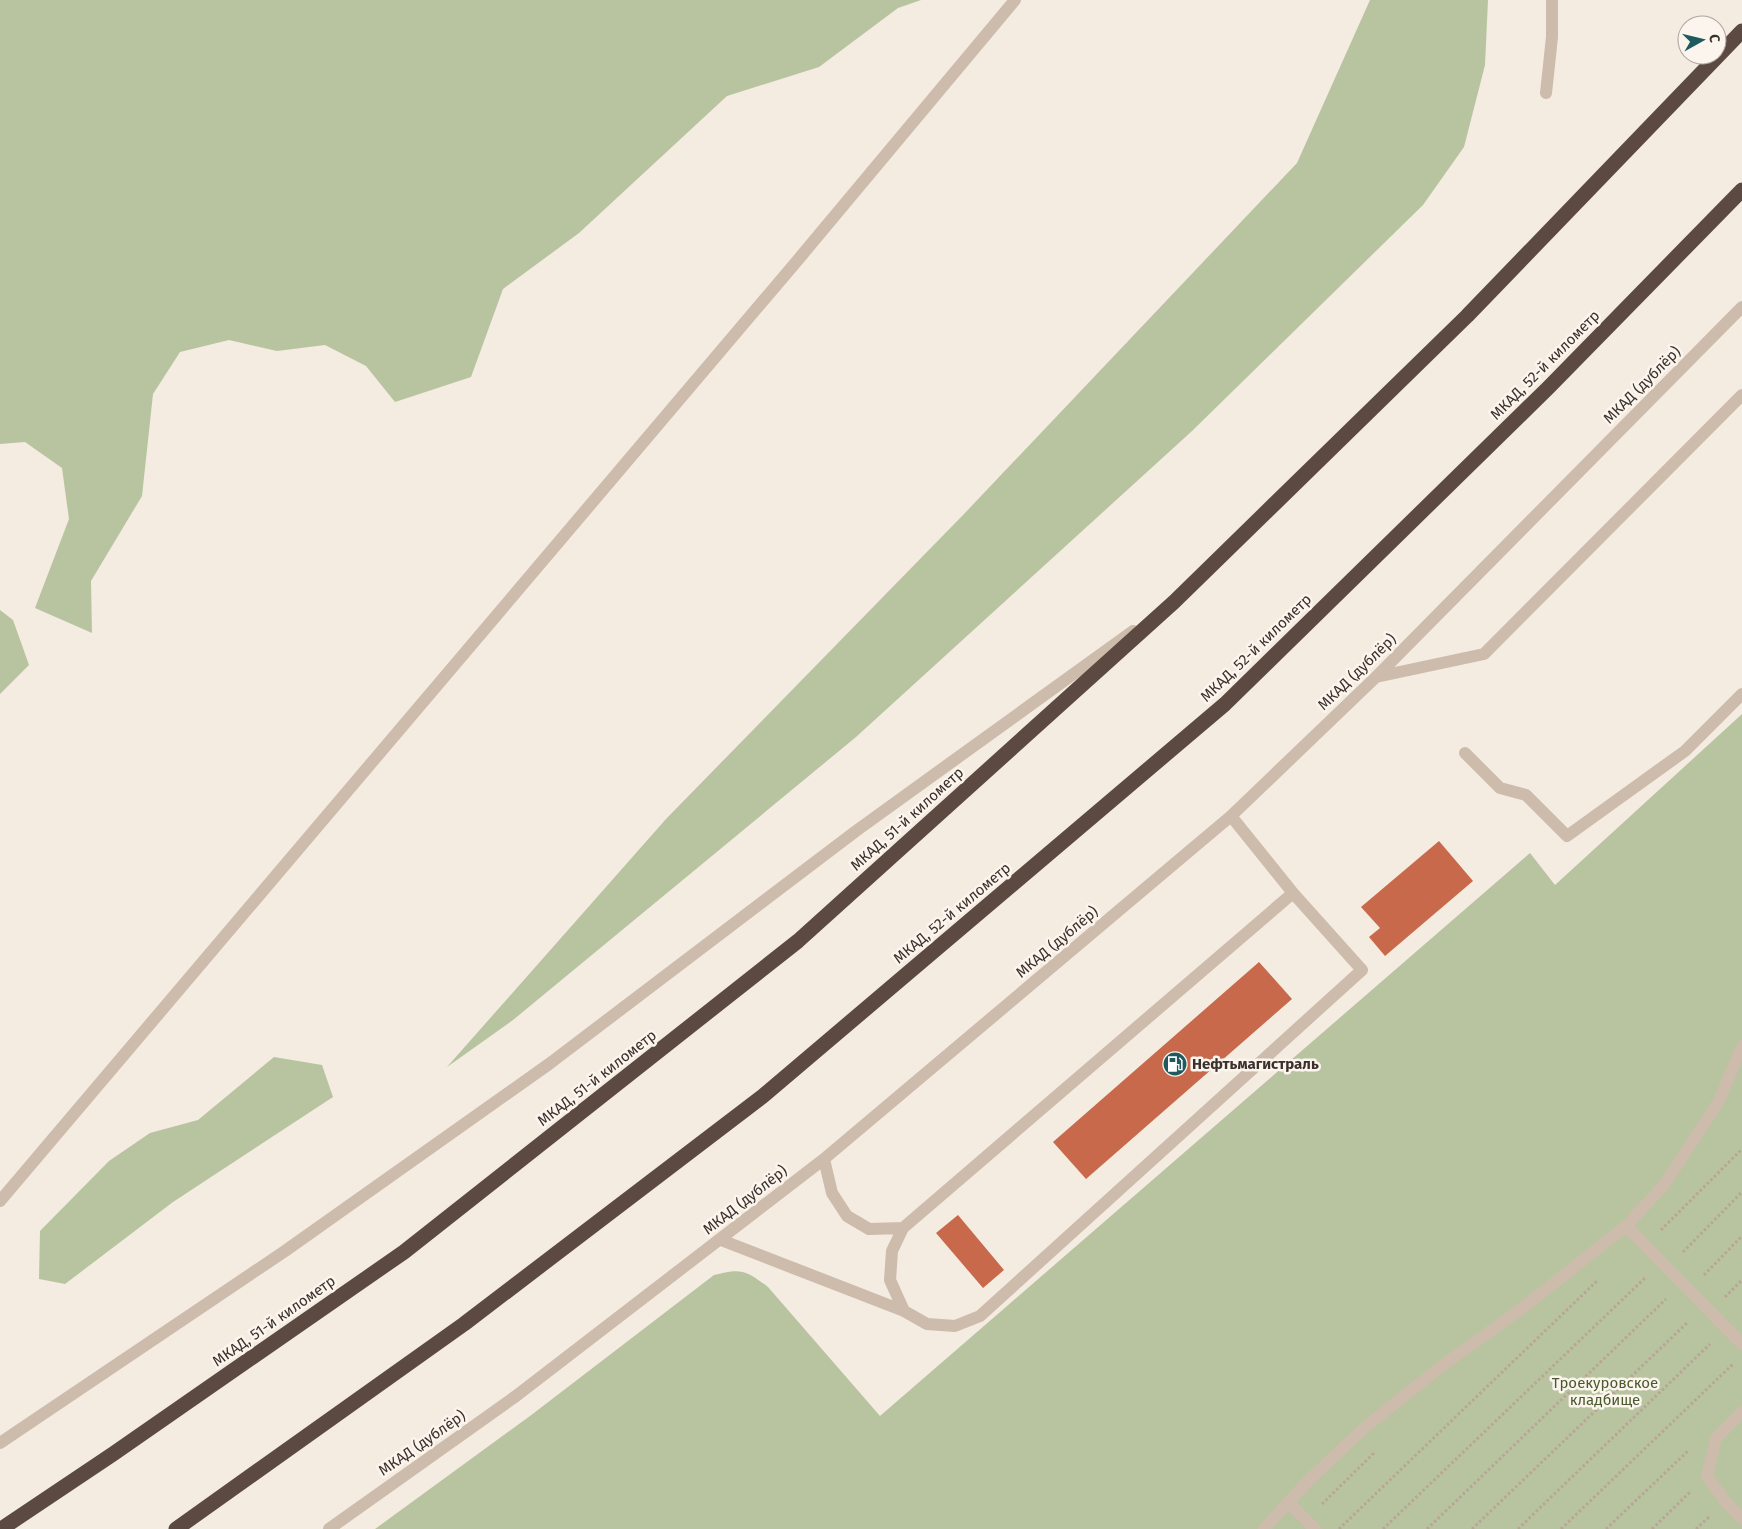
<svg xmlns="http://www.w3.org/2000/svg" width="1742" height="1529" viewBox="0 0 1742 1529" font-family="'Fira Sans',sans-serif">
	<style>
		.green { fill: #b8c4a0 }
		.building { fill: #c8694b }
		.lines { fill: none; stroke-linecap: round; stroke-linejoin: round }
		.path { stroke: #b9a596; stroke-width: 3; stroke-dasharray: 2.5 2.5; stroke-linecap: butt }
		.minor { stroke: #cdbbac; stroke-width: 12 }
		.highway { stroke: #5c4a42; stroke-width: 15 }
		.labels { text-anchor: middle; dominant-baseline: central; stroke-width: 5; stroke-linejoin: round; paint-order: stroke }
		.street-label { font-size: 15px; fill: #3b302b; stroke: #fbf5ee }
		.poi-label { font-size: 15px; font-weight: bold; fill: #3b302b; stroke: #fbf5ee; text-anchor: start }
		.park-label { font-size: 15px; fill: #4a5a2e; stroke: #fbf5ee }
	</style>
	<rect width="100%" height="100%" fill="#f4ebe1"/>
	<!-- green -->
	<path class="green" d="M0 0H921L898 8 819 67 727 96 579 233 503 289 471 377 395 402 366 366 325 345 277 351 229 340 180 352 153 394 142 496 91 581 92 633 35 608 69 519 62 468 25 442 0 444Z
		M1370 0H1488L1485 65 1464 147 1423 205 1192 431 856 737 513 1020 447 1067 666 819 964 514 1297 163Z
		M0 610 13 620 29 665 0 694Z
		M1742 714V1529H375L530 1416 714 1275C742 1268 745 1270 768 1287L880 1416 1530 853 1555 885Z
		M274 1057 322 1065 333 1097 173 1202 65 1284 39 1279 40 1231 109 1161 150 1133 198 1120Z"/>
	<!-- building -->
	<path class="building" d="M1439 841 1473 881 1385 956 1369 937 1380 928 1361 907Z
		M1259 962 1292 999 1086 1179 1053 1142Z
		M958 1215 1004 1270 983 1288 936 1233Z"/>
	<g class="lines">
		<!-- path -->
		<path class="path" d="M1661 1230 1742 1149
			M1683 1252 1742 1192
			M1704 1275 1742 1236
			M1725 1297 1742 1280
			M1322 1504 1375 1452
			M1339 1529 1598 1280
			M1383 1529 1646 1277
			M1427 1529 1666 1299
			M1472 1529 1688 1322
			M1518 1529 1710 1344
			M1561 1529 1733 1364
			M1606 1529 1689 1450
			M1652 1529 1690 1492
			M1696 1529 1710 1516"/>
		<!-- minor -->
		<path class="minor" d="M1546 93 1552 37V0
			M1376 677 1484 654 1742 395
			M1465 753 1500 788 1526 795 1567 836 1685 751 1742 694
			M1231 816 1293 893
			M1293 893 1362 970 980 1316 955 1326 927 1324 904 1311 890 1280 892 1251 903 1228Z
			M824 1159 832 1193 847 1216 869 1229 903 1228
			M0 1201 802 255 1015 0
			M1626 1226 1664 1185 1719 1101 1742 1046
			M721 1240 904 1311
			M1742 1412 1716 1438 1707 1476 1725 1501 1742 1519
			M0 1443 285 1251 549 1064 856 831 1133 631
			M1288 1502 1315 1529
			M329 1529 516 1396 824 1159 1231 816 1376 677 1742 307
			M1264 1529 1307 1482 1364 1428 1439 1368 1521 1309 1626 1226 1742 1344"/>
		<!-- highway -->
		<path class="highway" d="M1 1529 113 1454 404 1252 798 941 1174 602 1467 316 1742 31
			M176 1529 464 1324 763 1096 1225 704 1548 388 1742 190"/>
	</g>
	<!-- icons -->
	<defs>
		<symbol id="fuel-disc" viewBox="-11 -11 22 22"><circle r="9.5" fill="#1f5a5e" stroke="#fbf5ee"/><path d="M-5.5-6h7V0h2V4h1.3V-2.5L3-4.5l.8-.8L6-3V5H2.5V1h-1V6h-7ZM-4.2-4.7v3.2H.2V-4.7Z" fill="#fff"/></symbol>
	</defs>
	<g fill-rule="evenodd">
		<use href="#fuel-disc" x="1161" y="1050" width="28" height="28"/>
	</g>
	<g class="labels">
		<!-- street labels -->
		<g class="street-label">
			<text transform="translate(1545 365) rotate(-45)">МКАД, 52-й километр</text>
			<text transform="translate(1642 385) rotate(-45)">МКАД (дублёр)</text>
			<text transform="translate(1256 648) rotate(-44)">МКАД, 52-й километр</text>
			<text transform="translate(1357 672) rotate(-44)">МКАД (дублёр)</text>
			<text transform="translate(907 819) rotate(-42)">МКАД, 51-й километр</text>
			<text transform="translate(952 913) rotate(-40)">МКАД, 52-й километр</text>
			<text transform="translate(1057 942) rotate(-40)">МКАД (дублёр)</text>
			<text transform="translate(597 1078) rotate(-38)">МКАД, 51-й километр</text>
			<text transform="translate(745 1200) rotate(-38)">МКАД (дублёр)</text>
			<text transform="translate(274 1321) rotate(-35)">МКАД, 51-й километр</text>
			<text transform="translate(422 1443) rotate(-35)">МКАД (дублёр)</text>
		</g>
		<!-- poi labels -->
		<g class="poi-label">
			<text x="1192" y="1064">Нефтьмагистраль</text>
		</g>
		<!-- park labels -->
		<g class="park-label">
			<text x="1605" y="1383">Троекуровское<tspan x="1605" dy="17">кладбище</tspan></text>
		</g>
	</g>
	<!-- north arrow -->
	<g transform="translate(1702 40) rotate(82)"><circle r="24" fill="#fbf5ee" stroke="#aea6a0"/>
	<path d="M0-4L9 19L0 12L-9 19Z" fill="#1f5a5e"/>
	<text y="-8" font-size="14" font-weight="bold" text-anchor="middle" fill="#3b302b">С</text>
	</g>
</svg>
